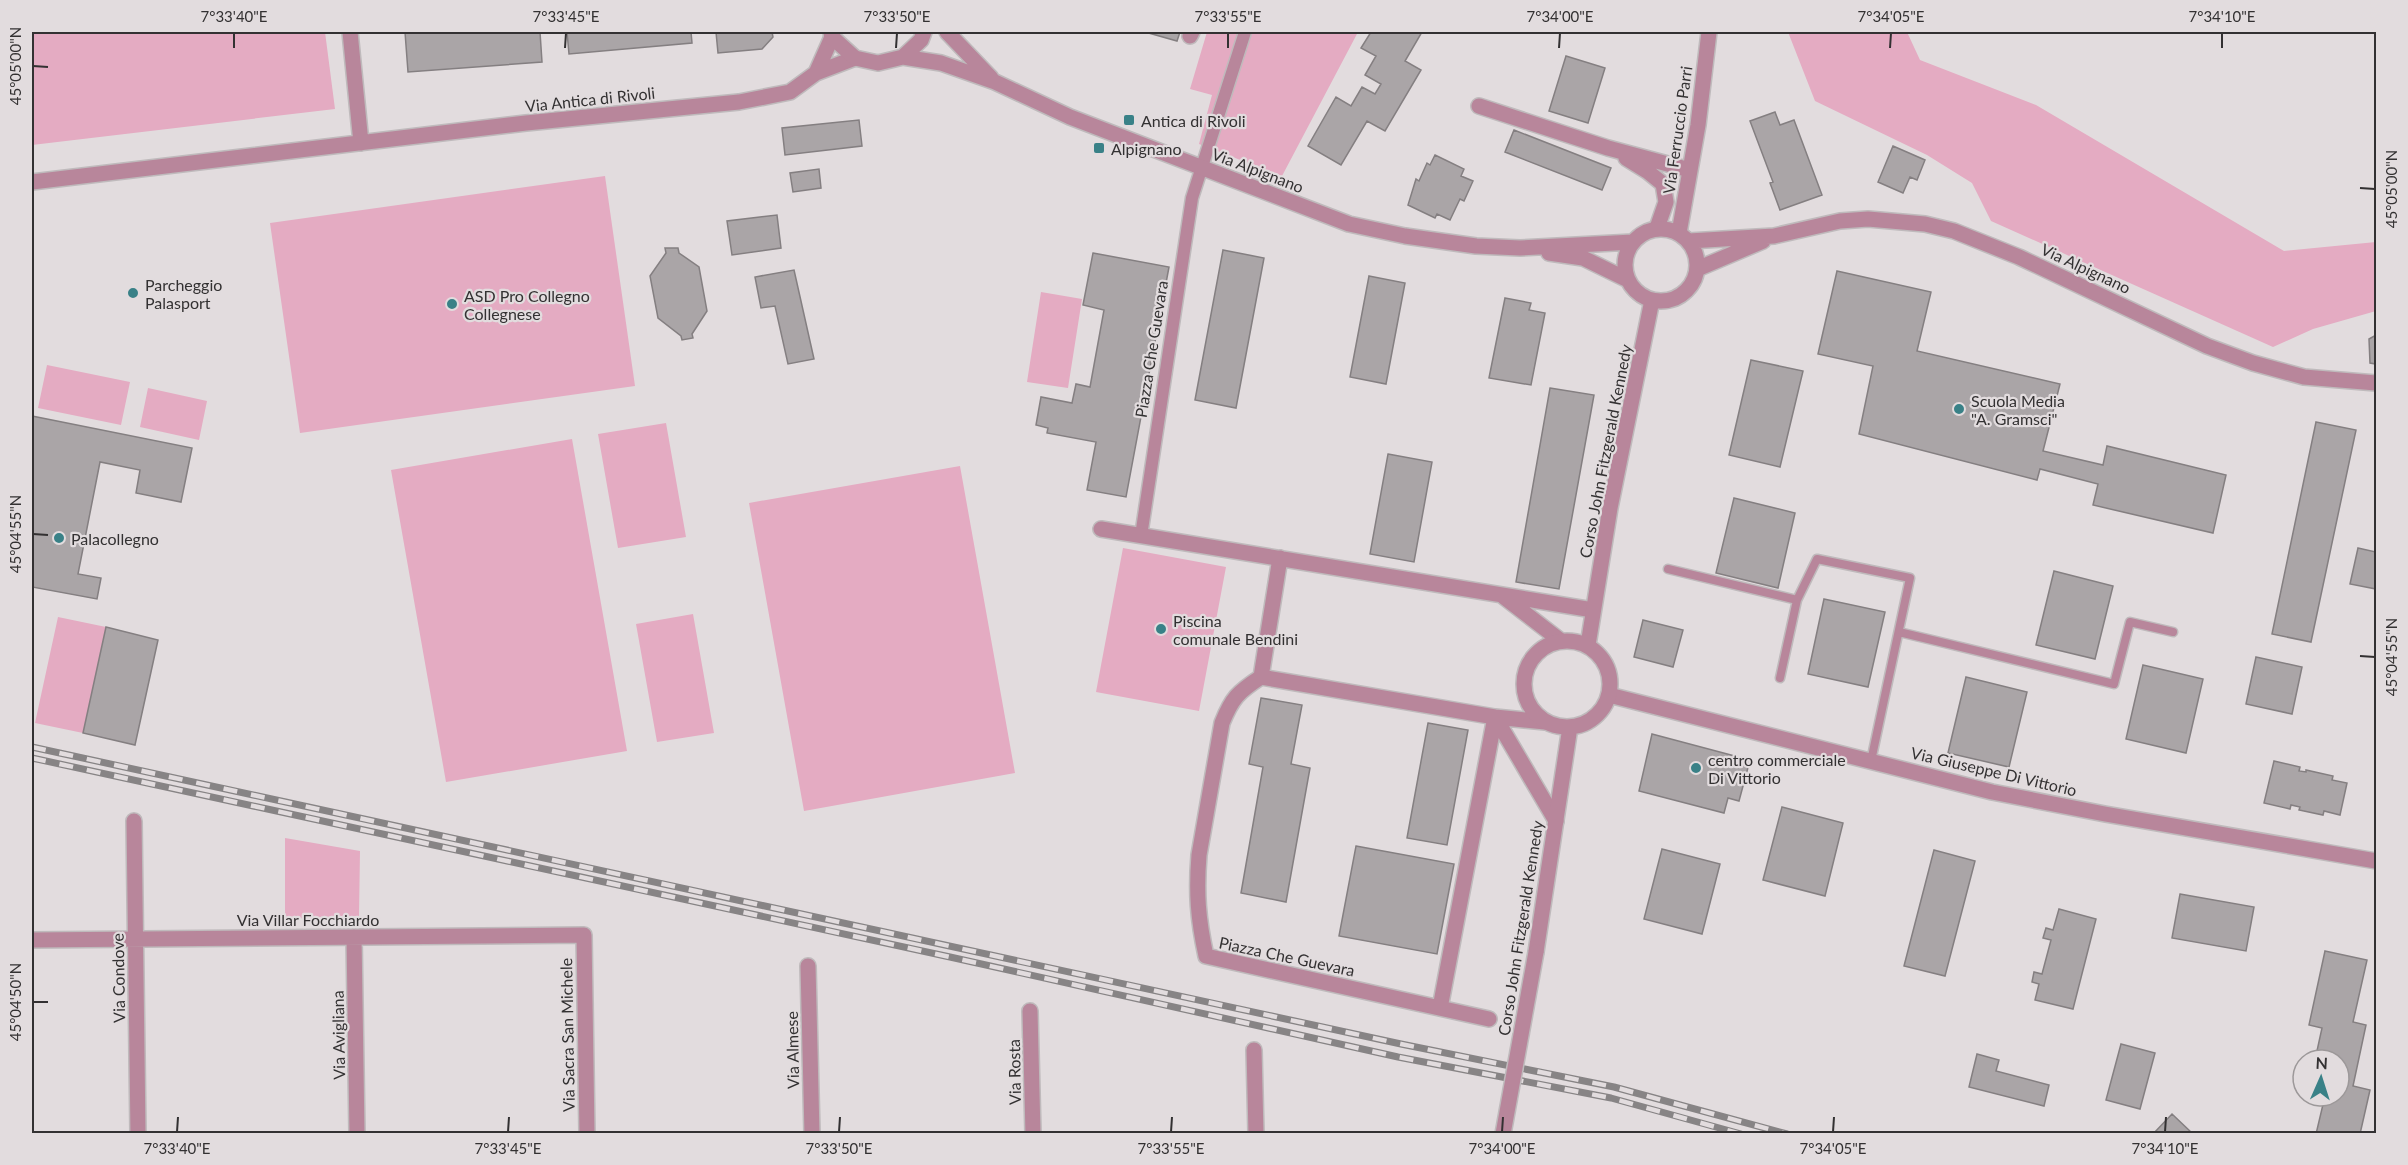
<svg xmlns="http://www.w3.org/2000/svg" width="2408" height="1165" viewBox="0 0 2408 1165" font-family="Lato,sans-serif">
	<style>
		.green { fill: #e4abc2 }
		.building { fill: #aaa5a7; stroke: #847f81; stroke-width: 1.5 }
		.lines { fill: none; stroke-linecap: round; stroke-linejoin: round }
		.service-casing { stroke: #bfbabc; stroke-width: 11 }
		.pedestrian-casing { stroke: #bfbabc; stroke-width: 15 }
		.minor-casing { stroke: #bfbabc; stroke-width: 18 }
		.tertiary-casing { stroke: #bfbabc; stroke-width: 18 }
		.service { stroke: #b8869b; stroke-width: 8 }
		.pedestrian { stroke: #b8869b; stroke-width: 12 }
		.minor { stroke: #b8869b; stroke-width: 15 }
		.tertiary { stroke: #b8869b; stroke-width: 15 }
		.rail-casing { stroke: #878485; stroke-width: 7 }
		.rail { stroke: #e2dcde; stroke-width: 4.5; stroke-dasharray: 14; stroke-linecap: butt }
		.tertiary-bridge-casing { stroke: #bfbabc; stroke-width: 18; stroke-linecap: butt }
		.tertiary-bridge { stroke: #b8869b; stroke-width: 15 }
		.ticks { fill: none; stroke: #333132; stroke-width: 2 }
		.poi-dot { fill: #398187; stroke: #e2dcde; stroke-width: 2 }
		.labels { text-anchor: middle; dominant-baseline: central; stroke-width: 4.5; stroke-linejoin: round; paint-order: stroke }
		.street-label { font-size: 16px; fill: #333132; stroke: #e2dcde }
		.poi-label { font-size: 16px; fill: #333132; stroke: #e2dcde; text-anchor: start }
		.neatline { fill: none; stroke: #333132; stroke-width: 2 }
		.ticks-label { font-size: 15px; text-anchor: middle; fill: #333132 }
	</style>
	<rect width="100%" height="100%" fill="#e2dcde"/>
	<!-- green -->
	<path class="green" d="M32 32H325L335 109 32 145Z
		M1207 32H1358L1282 176 1199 144 1212 95 1190 89Z
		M1788 32H1907L1920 60 2036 105 2284 251 2376 242V311L2313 329 2273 347 1991 221 1972 183 1927 155 1815 101Z
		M605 176 635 386 300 433 270 223Z
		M1041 292 1082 299 1068 388 1027 382Z
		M47 365 130 382 121 425 38 408Z
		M148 388 207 401 199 440 140 427Z
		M666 423 686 537 618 548 598 434Z
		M572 439 627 751 446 782 391 470Z
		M960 466 1015 773 804 811 749 503Z
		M1123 548 1226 567 1199 711 1096 692Z
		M693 614 714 733 657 742 636 624Z
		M58 617 106 627 83 733 35 723Z
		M285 838 360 851 359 916 285 919Z"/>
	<!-- building -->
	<path class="building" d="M405 32H540L542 62 408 72Z
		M567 32H691L692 43 569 54Z
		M716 32H772L773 37 762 49 718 53Z
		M1145 32H1180L1177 41Z
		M1371 32H1422L1405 61 1421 70 1385 131 1367 121 1341 165 1308 146 1336 97 1351 106 1362 87 1375 94 1381 84 1365 75 1376 56 1361 48Z
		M1566 56 1605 68 1588 123 1549 111Z
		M1775 112 1780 125 1794 120 1822 195 1780 210 1770 183 1773 182 1750 121Z
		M859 120 862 146 785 155 782 128Z
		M1514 130 1611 168 1602 190 1505 152Z
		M1893 146 1925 160 1917 180 1910 177 1903 193 1878 182Z
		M1435 155 1464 169 1461 176 1473 181 1464 201 1460 199 1450 220 1437 214 1435 218 1408 205 1416 179 1419 181 1427 163 1430 165Z
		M819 169 821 188 793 192 790 173Z
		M777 215 781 248 732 255 727 221Z
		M665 248H678L679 253 699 267 707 311 692 334 693 338 682 340 681 336 658 318 650 276 666 253Z
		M1223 250 1264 258 1236 408 1195 400Z
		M1093 253 1169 267 1126 497 1087 490 1096 442 1047 433 1048 428 1036 425 1041 397 1072 403 1076 384 1090 387 1104 310 1083 305Z
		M794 270 814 359 788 364 775 306 761 308 755 277Z
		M1837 271 1931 292 1917 351 2060 384 2043 451 2103 465 2107 446 2226 475 2213 533 2093 505 2098 484 2040 469 2037 480 1859 434 1873 366 1818 354Z
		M1369 276 1405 283 1386 384 1350 377Z
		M1505 298 1531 303 1529 310 1545 313 1531 385 1489 378Z
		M2376 335V364L2370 363 2369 339Z
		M1751 360 1803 371 1780 467 1729 455Z
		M1550 388 1594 395 1559 589 1516 582Z
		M32 416 192 448 181 502 136 493 140 470 100 462 78 574 101 578 97 599 32 587Z
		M2316 422 2356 430 2311 642 2272 634Z
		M1388 454 1432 462 1414 562 1370 554Z
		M1734 498 1795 513 1778 588 1716 573Z
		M2358 548 2376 552V589L2350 584Z
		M2054 571 2113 586 2095 659 2036 645Z
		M1824 599 1885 612 1868 687 1808 674Z
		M1643 620 1683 630 1673 667 1634 657Z
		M106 627 158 640 135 745 83 733Z
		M2256 657 2302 667 2292 714 2246 704Z
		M2143 665 2203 679 2186 753 2126 739Z
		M1966 677 2027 692 2009 767 1948 753Z
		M1261 698 1302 705 1291 764 1310 768 1286 902 1241 893 1263 767 1249 764Z
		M1428 723 1468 730 1447 845 1407 838Z
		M1652 734 1750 760 1739 801 1728 798 1724 813 1639 791Z
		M2274 761 2300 767 2299 771 2306 772V770L2333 776 2332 780 2347 783 2340 815 2324 811 2323 815 2299 810 2300 807 2291 805 2290 809 2264 803Z
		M1782 807 1843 823 1825 896 1763 880Z
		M1356 846 1454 864 1437 954 1339 936Z
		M1662 849 1720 864 1702 934 1644 919Z
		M1934 850 1975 861 1945 976 1904 966Z
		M2180 894 2254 907 2246 951 2172 938Z
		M2059 909 2096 919 2073 1009 2035 1000 2039 984 2032 982 2034 972 2042 974 2051 940 2043 938 2046 928 2053 930Z
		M2325 951 2367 960 2353 1022 2366 1025 2353 1086 2370 1090 2360 1134H2316L2325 1096H2339V1060H2315L2322 1028 2309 1025Z
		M2121 1044 2155 1053 2140 1109 2106 1100Z
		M1977 1054 1999 1060 1996 1071 2049 1085 2044 1106 1969 1087Z
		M2172 1114 2193 1134H2153Z"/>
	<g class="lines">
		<defs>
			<path id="service" d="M1668 569 1797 600 1780 678
				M1797 600 1817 559 1910 578 1871 761
				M1899 632 2114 684 2130 622 2173 632"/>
			<path id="pedestrian" d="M1141 536 1192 198 1245 32"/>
			<path id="minor" d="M350 32 361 143
				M1190 36 1192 32
				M816 73 832 37
				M1479 106 1608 148 1690 170
				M1626 158 1647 171 1663 184 1666 202 1657 228
				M32 182 526 123 739 102 790 92 816 73 855 58
				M1679 233 1698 125 1709 32
				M1101 529 1593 610
				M1280 558 1261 677 1495 717 1545 722
				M1504 597 1561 641
				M1261 677C1238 692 1232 698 1222 723L1199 855C1196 893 1198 919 1206 956L1489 1019
				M1609 695 1992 792 2105 814 2376 861
				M1495 717 1556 821
				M134 821 138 1134
				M354 937 357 1134
				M32 940 584 935 587 1134
				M808 966 812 1134
				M1440 1008 1495 717
				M1030 1011 1033 1134
				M1254 1050 1256 1134"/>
			<path id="tertiary" d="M831 32 832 37 855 58 878 63 903 57 941 63 995 82 1070 117 1349 224 1405 236 1476 246 1520 248 1633 242
				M947 32 991 78
				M903 57 921 40 924 32
				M1625 265a36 36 0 1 1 72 0a36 36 0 1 1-72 0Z
				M1689 241 1774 236 1840 221 1868 219 1925 224 1954 231 2019 257 2207 346 2253 363 2304 377 2376 383
				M1549 253 1583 258 1628 280
				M1697 269 1763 241
				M1524 684a43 43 0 1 1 86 0a43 43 0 1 1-86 0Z
				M1588 645 1610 508 1652 300
				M1536 952 1570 727"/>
		</defs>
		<!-- service casing -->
		<use href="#service" class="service-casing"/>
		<!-- pedestrian casing -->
		<use href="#pedestrian" class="pedestrian-casing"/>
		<!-- minor casing -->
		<use href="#minor" class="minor-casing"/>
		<!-- tertiary casing -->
		<use href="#tertiary" class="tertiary-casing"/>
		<!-- service -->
		<use href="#service" class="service"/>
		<!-- pedestrian -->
		<use href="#pedestrian" class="pedestrian"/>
		<!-- minor -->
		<use href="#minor" class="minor"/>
		<!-- tertiary -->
		<use href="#tertiary" class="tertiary"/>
		<defs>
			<path id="rail" d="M32 747 1401 1044 1614 1087 1787 1134
				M32 758 950 957 1398 1057 1611 1098 1741 1134"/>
		</defs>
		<!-- rail casing -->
		<use href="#rail" class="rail-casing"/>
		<!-- rail -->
		<use href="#rail" class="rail"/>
		<defs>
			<path id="tertiary-bridge" d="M1503 1134 1536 952"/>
		</defs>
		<!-- tertiary-bridge casing -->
		<use href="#tertiary-bridge" class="tertiary-bridge-casing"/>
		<!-- tertiary-bridge -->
		<use href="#tertiary-bridge" class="tertiary-bridge"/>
	</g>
	<!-- ticks -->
	<path class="ticks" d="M234 48V33M565 48 566 33M896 48 897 33M1228 48V33M1559 48 1560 33M1890 48 1891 33M2222 48V33M33 66 48 67M2360 188 2375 189M33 534 48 535M2360 656 2375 657M33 1002H48M177 1132 178 1117M508 1132 509 1117M839 1132 840 1117M1171 1132 1172 1117M1502 1132 1503 1117M1833 1132 1834 1117M2165 1132 2166 1117"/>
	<!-- markers -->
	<g class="poi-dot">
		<rect x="1123" y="114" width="12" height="12" rx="3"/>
		<rect x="1093" y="142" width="12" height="12" rx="3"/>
		<circle cx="133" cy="293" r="6"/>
		<circle cx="452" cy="304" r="6"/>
		<circle cx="1959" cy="409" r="6"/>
		<circle cx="59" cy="538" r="6"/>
		<circle cx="1161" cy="629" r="6"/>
		<circle cx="1696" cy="768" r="6"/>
	</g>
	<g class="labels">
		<!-- street labels -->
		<g class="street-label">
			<text transform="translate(590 99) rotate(-6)">Via Antica di Rivoli</text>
			<text transform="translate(1677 130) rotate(-82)">Via Ferruccio Parri</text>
			<text transform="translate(1258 170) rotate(21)">Via Alpignano</text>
			<text transform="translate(2086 268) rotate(25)">Via Alpignano</text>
			<text transform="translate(1151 349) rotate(-81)">Piazza Che Guevara</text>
			<text transform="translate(1605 451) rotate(-79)">Corso John Fitzgerald Kennedy</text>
			<text transform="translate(1994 771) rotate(13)">Via Giuseppe Di Vittorio</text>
			<text x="308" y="919">Via Villar Focchiardo</text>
			<text transform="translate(1520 928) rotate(-81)">Corso John Fitzgerald Kennedy</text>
			<text transform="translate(1287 956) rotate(12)">Piazza Che Guevara</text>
			<text transform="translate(118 978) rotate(-91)">Via Condove</text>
			<text transform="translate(338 1035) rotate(-91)">Via Avigliana</text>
			<text transform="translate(567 1035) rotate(-91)">Via Sacra San Michele</text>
			<text transform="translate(792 1050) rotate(-91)">Via Almese</text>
			<text transform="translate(1014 1072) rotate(-91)">Via Rosta</text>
		</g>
		<!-- poi labels -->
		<g class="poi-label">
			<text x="1141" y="120">Antica di Rivoli</text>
			<text x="1111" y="148">Alpignano</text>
			<text x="145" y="284">Parcheggio<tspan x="145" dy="18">Palasport</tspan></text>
			<text x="464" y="295">ASD Pro Collegno<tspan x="464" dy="18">Collegnese</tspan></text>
			<text x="1971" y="400">Scuola Media<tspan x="1971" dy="18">"A. Gramsci"</tspan></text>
			<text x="71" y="538">Palacollegno</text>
			<text x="1173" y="620">Piscina<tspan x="1173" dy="18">comunale Bendini</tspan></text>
			<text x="1708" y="759">centro commerciale<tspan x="1708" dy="18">Di Vittorio</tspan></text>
		</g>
	</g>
	<!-- border -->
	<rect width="2408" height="1165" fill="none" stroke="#e2dcde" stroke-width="66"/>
	<!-- north arrow -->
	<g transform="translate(2321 1078) rotate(3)"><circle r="28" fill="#e2dcde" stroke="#9c9899" stroke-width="1.5"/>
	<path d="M0-4.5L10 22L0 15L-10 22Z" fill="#398187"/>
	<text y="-9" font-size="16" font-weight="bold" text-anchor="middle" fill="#333132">N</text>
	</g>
	<rect x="33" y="33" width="2342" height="1099" class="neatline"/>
	<g class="ticks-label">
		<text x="234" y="22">7°33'40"E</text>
		<text x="566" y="22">7°33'45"E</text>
		<text x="897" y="22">7°33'50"E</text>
		<text x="1228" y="22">7°33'55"E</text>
		<text x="1560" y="22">7°34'00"E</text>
		<text x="1891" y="22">7°34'05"E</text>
		<text x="2222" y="22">7°34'10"E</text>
		<text transform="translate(16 66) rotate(-90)" y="5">45°05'00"N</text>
		<text transform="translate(2392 189) rotate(-90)" y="5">45°05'00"N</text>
		<text transform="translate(16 534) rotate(-90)" y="5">45°04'55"N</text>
		<text transform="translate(2392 657) rotate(-90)" y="5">45°04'55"N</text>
		<text transform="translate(16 1002) rotate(-90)" y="5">45°04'50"N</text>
		<text x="177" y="1154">7°33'40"E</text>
		<text x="508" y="1154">7°33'45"E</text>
		<text x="839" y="1154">7°33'50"E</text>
		<text x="1171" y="1154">7°33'55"E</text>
		<text x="1502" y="1154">7°34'00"E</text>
		<text x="1833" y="1154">7°34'05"E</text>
		<text x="2165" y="1154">7°34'10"E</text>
	</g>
</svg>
